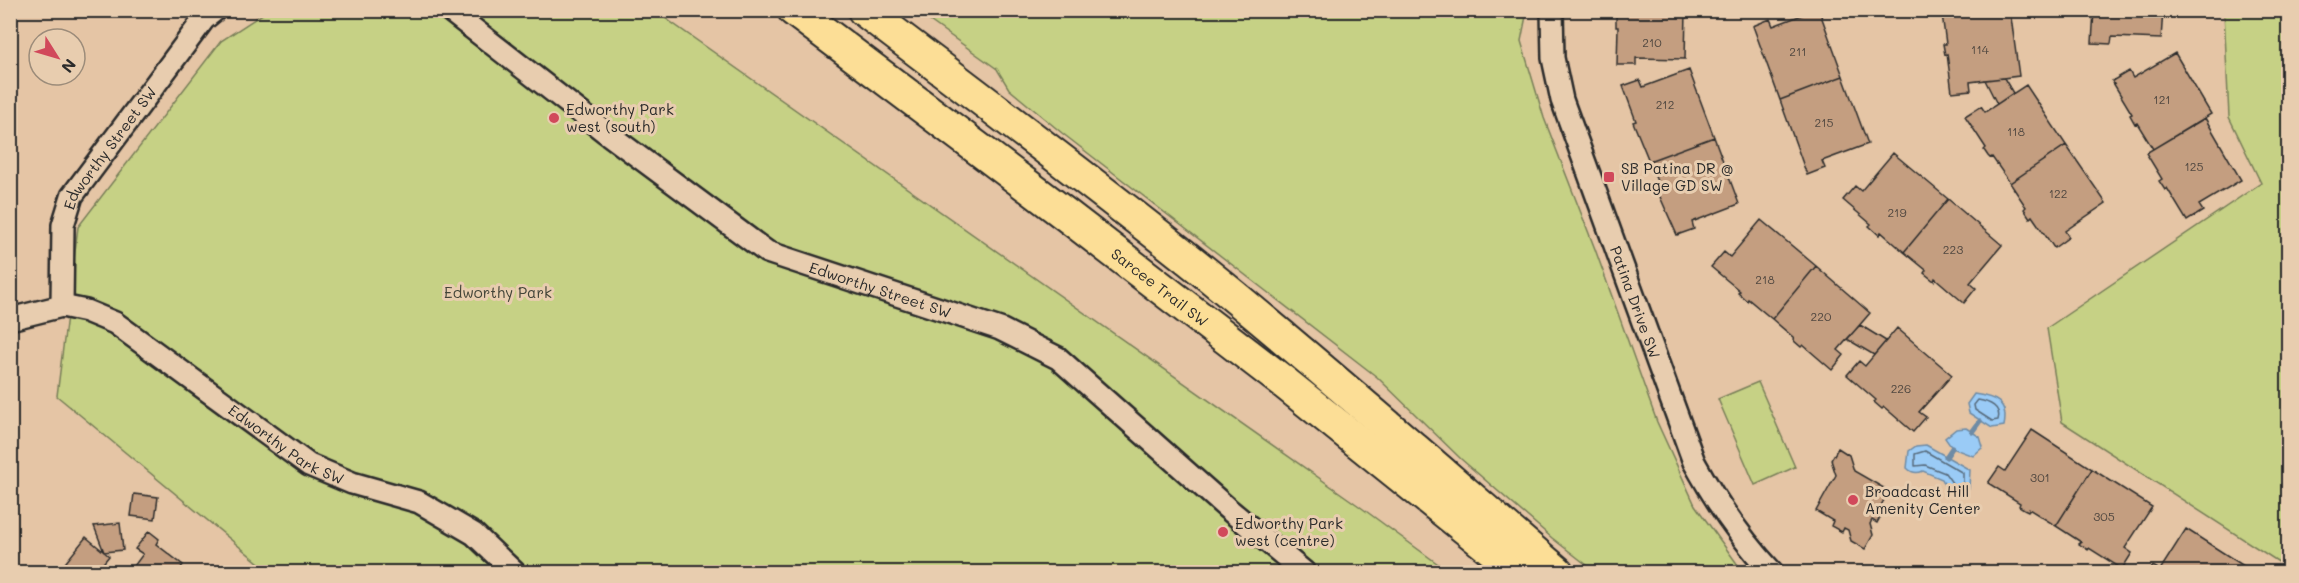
<svg xmlns="http://www.w3.org/2000/svg" width="2299" height="583" viewBox="0 0 2299 583" font-family="Mali,sans-serif">
	<style>
		.green { fill: #c6d185; stroke: #787e58; stroke-width: 1.5 }
		.water { fill: #9acbf6; stroke: #6e8ba5; stroke-width: 1.5 }
		.lines { fill: none; stroke-linecap: round; stroke-linejoin: round }
		.shore { stroke: #576b7c; stroke-width: 1.5 }
		.stream { stroke: #6e8ba5; stroke-width: 5 }
		.building { fill: #c49e80; stroke: #2b2b2b; stroke-width: 1.5 }
		.minor-casing { stroke: #2b2b2b; stroke-width: 26 }
		.highway-casing { stroke: #2b2b2b; stroke-width: 36 }
		.minor { stroke: #e8cdaf; stroke-width: 21 }
		.highway { stroke: #fcde96; stroke-width: 32 }
		.poi-dot { fill: #d1495b; stroke: #e8cdaf; stroke-width: 2 }
		.labels { text-anchor: middle; dominant-baseline: central; stroke-width: 6; stroke-linejoin: round; paint-order: stroke }
		.number-label { font-size: 12px; fill: #514840 }
		.poi-label { font-size: 15px; fill: #2b2b2b; stroke: #e8cdaf; text-anchor: start }
		.street-label { font-size: 15px; fill: #2b2b2b; stroke: #e8cdaf }
		.park-label { font-size: 15px; fill: #424438; stroke: #e8cdaf }
	</style>
	<rect width="100%" height="100%" fill="#e5c5a5"/>
	<filter id="ink" filterUnits="userSpaceOnUse"><feTurbulence type="fractalNoise" baseFrequency=".0167" numOctaves="2"/><feDisplacementMap in="SourceGraphic" scale="12" xChannelSelector="R" yChannelSelector="G"/><feConvolveMatrix kernelMatrix="1 2 1 2 8 2 1 2 1" color-interpolation-filters="sRGB"/></filter>
	<g filter="url(#ink)">
		<!-- green -->
		<path class="green" d="M267 11H655L1359 506 1449 572H270L57 396 78 227 221 41Z
			M916 11H1527L1521 41 1544 118 1595 249 1657 422 1695 505 1743 572H1596L1552 538 1461 459 1377 377 1062 133 1009 89 997 69Z
			M2224 11H2288V568L2062 422 2047 328 2261 183 2229 117Z
			M1758 382 1795 467 1755 485 1718 399Z"/>
		<!-- water -->
		<path class="water" d="M1974 394C1995 397 2009 402 2004 426L1992 428 1969 413 1967 404Z
			M1966 428 1980 437 1983 447 1973 456 1952 448 1945 438 1956 429Z
			M1926 445 1970 470 1969 488 1960 493 1953 494 1947 489 1942 479 1923 471C1917 474 1912 473 1907 468L1909 451 1916 446Z"/>
		<g class="lines">
			<!-- shore -->
			<path class="shore" d="M1978 400C1989 402 2002 407 1998 420L1992 421 1975 410 1974 405Z
				M1925 451 1963 473V484L1955 487 1945 473 1925 465 1915 466V454Z"/>
			<!-- stream -->
			<path class="stream" d="M1972 432 1980 421
				M1946 457 1952 448"/>
		</g>
		<!-- building -->
		<path class="building" d="M1618 10H1686L1685 59 1636 58V65H1617L1618 27H1616V15H1618Z
			M1815 10H1819L1843 76 1780 100 1753 26 1770 19 1773 26Z
			M1967 10H2010L2019 76 1970 82 1971 90 1952 92 1947 54 1945 55 1943 44H1946L1942 14Z
			M2094 10H2163L2161 39 2112 37 2111 44 2092 43Z
			M2175 53 2211 114 2153 149 2137 123 2135 124 2130 115 2132 114 2112 81 2129 71 2133 78Z
			M1689 70 1714 137 1649 161 1633 122 1636 121 1623 86 1640 80 1643 87Z
			M1843 76 1868 144 1822 161 1825 168 1807 175 1780 100Z
			M2004 78 2013 93 1997 104 1985 80Z
			M2026 85 2066 145 2010 183 1992 157 1990 158 1988 156 1984 150 1986 148 1965 116 1981 106 1985 112Z
			M2205 118 2241 180 2199 205 2203 211 2187 221 2167 188 2165 190 2159 181 2162 179 2146 153Z
			M1714 137 1739 204 1692 222 1694 229 1677 235 1657 190 1660 189 1649 161Z
			M2066 145 2106 203 2065 231 2069 237 2054 248 2032 216 2030 218 2024 209 2026 207 2010 183Z
			M1893 153 1948 199 1904 252 1881 232 1879 235 1869 226 1871 224 1843 200 1855 186 1861 191Z
			M1948 199 2002 245 1970 283 1976 288 1964 303 1935 278 1934 281 1924 273 1926 270 1904 252Z
			M1761 220 1816 266 1772 319 1748 299 1747 301 1738 293 1740 291 1711 267 1724 252 1730 257Z
			M1816 266 1870 313 1838 350 1844 355 1832 370 1803 345 1801 347 1793 340 1794 338 1772 319Z
			M1860 325 1886 341 1874 355 1847 339Z
			M1897 328 1952 375 1919 412 1926 417 1913 432 1884 407 1882 409 1874 402 1876 400 1847 375 1859 361 1865 366Z
			M2032 430 2092 469 2056 526 2029 509 2028 511 2024 509 2019 506 2020 503 1988 483 1999 467 2005 471Z
			M1838 448 1849 455 1854 471 1889 491 1879 509 1883 512 1877 523 1872 520 1870 524 1873 535 1865 549 1851 541 1848 530 1844 528 1842 532 1831 526 1833 521 1816 511 1836 475 1831 460Z
			M2092 469 2152 507 2125 548 2132 553 2122 569 2089 548 2088 550 2079 544 2081 542 2056 526Z
			M134 494 158 497 155 519 131 516Z
			M120 523 123 550 104 552 94 526Z
			M2186 529 2247 568 2244 572H2149L2153 566 2160 570Z
			M149 531 159 539 156 544 183 565 178 572H142L134 566 143 554 135 549Z
			M86 537 109 556 96 572H58Z"/>
		<g class="lines">
			<defs>
				<g id="minor">
					<path id="s1" d="M449 10 604 131 767 252 1000 329 1058 358 1227 508 1304 572"/>
					<path id="s2" d="M1552 10 1553 58 1562 100 1694 462C1716 502 1741 539 1772 572"/>
					<path id="s3" d="M62 306 63 225 72 196 204 19 215 10"/>
					<path id="s4" d="M10 319 62 306 86 311 115 323 309 465 352 483 419 502 474 534 514 572"/>
				</g>
				<g id="highway">
					<path id="s5" d="M794 10 1065 214 1286 384 1520 572"/>
					<path d="M864 10C977 96 1091 181 1202 270 1323 368 1439 471 1557 572"/>
				</g>
			</defs>
			<!-- minor casing -->
			<use href="#minor" class="minor-casing"/>
			<!-- highway casing -->
			<use href="#highway" class="highway-casing"/>
			<!-- minor -->
			<use href="#minor" class="minor"/>
			<!-- highway -->
			<use href="#highway" class="highway"/>
		</g>
	</g>
	<!-- markers -->
	<g class="poi-dot">
		<circle cx="554" cy="118" r="6"/>
		<rect x="1603" y="171" width="12" height="12" rx="3"/>
		<circle cx="1853" cy="500" r="6"/>
		<circle cx="1223" cy="532" r="6"/>
	</g>
	<g class="labels">
		<!-- number labels -->
		<g class="number-label">
			<text x="1652" y="42">210</text>
			<text x="1980" y="49">114</text>
			<text x="1798" y="51">211</text>
			<text x="2162" y="99">121</text>
			<text x="1665" y="104">212</text>
			<text x="1824" y="122">215</text>
			<text x="2016" y="131">118</text>
			<text x="2194" y="166">125</text>
			<text x="2058" y="193">122</text>
			<text x="1897" y="212">219</text>
			<text x="1953" y="249">223</text>
			<text x="1765" y="279">218</text>
			<text x="1821" y="316">220</text>
			<text x="1901" y="388">226</text>
			<text x="2040" y="477">301</text>
			<text x="2104" y="516">305</text>
		</g>
		<!-- poi labels -->
		<g class="poi-label">
			<text x="566" y="109">Edworthy Park<tspan x="566" dy="17">west (south)</tspan></text>
			<text x="1621" y="168">SB Patina DR @<tspan x="1621" dy="17">Village GD SW</tspan></text>
			<text x="1865" y="491">Broadcast Hill<tspan x="1865" dy="17">Amenity Center</tspan></text>
			<text x="1235" y="523">Edworthy Park<tspan x="1235" dy="17">west (centre)</tspan></text>
		</g>
		<!-- street labels -->
		<g class="street-label">
			<text stroke="none"><textPath href="#s3" startOffset="172">Edworthy Street SW</textPath></text>
			<text stroke="none"><textPath href="#s5" startOffset="459">Sarcee Trail SW</textPath></text>
			<text stroke="none"><textPath href="#s1" startOffset="519">Edworthy Street SW</textPath></text>
			<text stroke="none"><textPath href="#s2" startOffset="306">Patina Drive SW</textPath></text>
			<text stroke="none"><textPath href="#s4" startOffset="320">Edworthy Park SW</textPath></text>
		</g>
		<!-- park labels -->
		<g class="park-label">
			<text x="498" y="292">Edworthy Park</text>
		</g>
	</g>
	<!-- margin -->
	<rect width="2299" height="583" fill="none" stroke="#e8cdaf" stroke-width="36"/>
	<rect x="18" y="18" width="2263" height="547" fill="none" stroke="#2b2b2b" stroke-width="2" filter="url(#ink)"/>
	<!-- north arrow -->
	<g transform="translate(57 57) rotate(127)"><circle r="28" fill="#e8cdaf" stroke="#9c8c7a" stroke-width="1.5"/>
	<path d="M0-4.5L10 22L0 15L-10 22Z" fill="#d1495b"/>
	<text y="-9" font-size="16" font-weight="bold" text-anchor="middle" fill="#2b2b2b">N</text>
	</g>
</svg>
